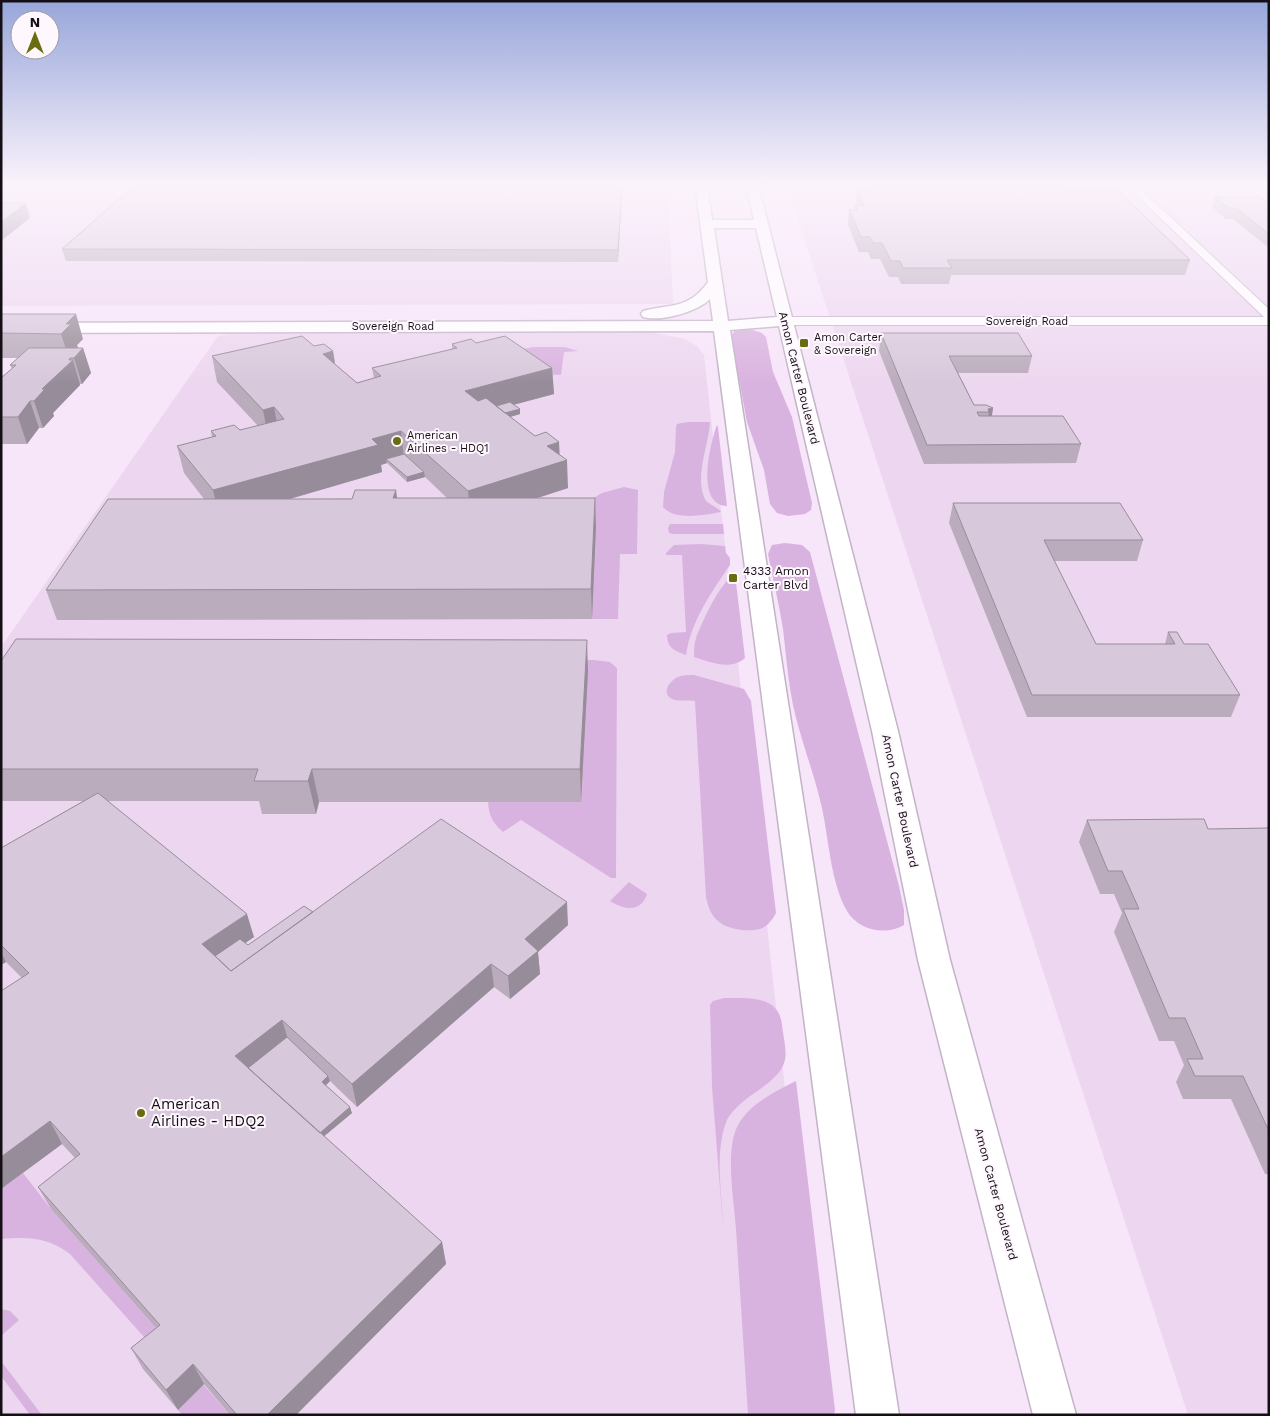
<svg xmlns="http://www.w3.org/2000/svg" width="1270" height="1416" viewBox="0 0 1270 1416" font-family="'Work Sans',sans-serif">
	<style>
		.built { fill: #edd7f0 }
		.green { fill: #d9b3df }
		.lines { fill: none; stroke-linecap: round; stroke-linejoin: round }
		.minor-casing { stroke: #c3b3c6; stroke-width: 2 }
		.tertiary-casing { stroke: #c3b3c6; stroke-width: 3 }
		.minor { fill: #fff; fill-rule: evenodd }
		.tertiary { fill: #fff; fill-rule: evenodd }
		.wall { fill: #baacbc; fill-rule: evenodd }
		.shaded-wall { fill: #978c99 }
		.building { fill: #d8c8db; stroke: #978c99 }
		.poi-dot { fill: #696d10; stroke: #fef7fe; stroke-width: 2 }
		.labels { text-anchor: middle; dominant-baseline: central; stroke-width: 4; stroke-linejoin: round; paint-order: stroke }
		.far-street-label { font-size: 11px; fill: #140e15; stroke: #fef7fe }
		.far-poi-label { font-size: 11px; fill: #140e15; stroke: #fef7fe; text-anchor: start }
		.street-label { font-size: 12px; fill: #140e15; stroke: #fef7fe }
		.poi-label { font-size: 12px; fill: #140e15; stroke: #fef7fe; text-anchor: start }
		.near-poi-label { font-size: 15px; fill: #140e15; stroke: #fef7fe; text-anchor: start }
	</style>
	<rect width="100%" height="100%" fill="#f7e5f9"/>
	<!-- built -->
	<path class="built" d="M668 185 673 304 1 306V186Z
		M1269 185V1415H1188L787 186Z
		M649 332 685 339 697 346 704 355 821 1415H1V647L218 336 232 334Z"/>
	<!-- green -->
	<path class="green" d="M750 329 762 333 766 337 773 372 792 417 812 503 811 510 805 514 788 516 777 513 770 504 764 470 747 422 732 341 731 335 735 331Z
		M534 347H565L578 351 564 352 561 375 543 374 522 349Z
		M688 422H710C709 445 695 474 704 497 707 505 717 506 721 512 705 515 675 521 663 507L664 492 675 452 676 427 677 424Z
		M717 425 718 427 727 506C695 505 710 444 717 425Z
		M624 487 638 490 637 554H620L618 619H592L588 501 602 493Z
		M670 524H723L724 534H673L669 533 668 528Z
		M785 543 802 545 810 552 899 886 904 910V925C885 936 858 930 847 911 830 881 829 837 821 804 813 770 800 738 793 705 788 680 786 654 783 629 779 604 773 579 768 554L772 545Z
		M701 544 725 546 726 553 730 558V565C711 593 691 621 686 655 675 651 667 648 667 635L671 633 686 632 682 555H666V553L674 545Z
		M735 574 745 658C730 671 710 662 694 657 694 651 694 644 696 638 702 622 720 582 735 574Z
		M478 660H594L610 662 617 668 616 878H611L521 820 503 832C492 822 489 816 488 802L581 801Z
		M694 675 744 689 751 701 776 913C773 919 767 927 760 929 748 932 728 930 718 921 711 915 708 907 706 897L695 701C689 700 681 701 675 700 660 696 668 681 678 677 683 675 689 675 694 675Z
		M629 882 647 894C641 913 624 910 610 901Z
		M724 998C748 998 779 995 782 1025 783 1036 788 1053 784 1063 779 1079 757 1090 745 1100 739 1105 731 1112 727 1120 714 1152 722 1192 723 1226L712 1087 710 1005 713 1001Z
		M796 1081 835 1410 834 1415H748C744 1353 740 1291 736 1229 734 1200 725 1153 737 1127 747 1105 776 1091 796 1081Z
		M23 1173 51 1209 172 1346 160 1355 70 1254C46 1237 30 1237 1 1239V1189Z
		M1 1309 10 1311 19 1320 1 1336Z
		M1 1361 42 1415H30L1 1376Z
		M203 1384 230 1415H182L178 1410Z"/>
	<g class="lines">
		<defs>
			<path id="minor" d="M1126 185H1136L1269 309V325H785L779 321 785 317H1264Z"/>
			<path id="tertiary" d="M695 185H707L712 220H754L746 185H758L898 731 950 960 1076 1415H1033L918 960 872 731 779 326 730 330 899 1415H856L714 331 1 333V323L713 321 710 299C697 312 661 322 643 317L641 314 643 311C671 304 689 309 708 282ZM714 228H756L777 317 728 321Z"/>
		</defs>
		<!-- minor casing -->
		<use href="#minor" class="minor-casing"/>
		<!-- tertiary casing -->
		<use href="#tertiary" class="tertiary-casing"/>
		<!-- minor -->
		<use href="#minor" class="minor"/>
		<!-- tertiary -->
		<use href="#tertiary" class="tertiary"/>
	</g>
	<!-- wall -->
	<path class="wall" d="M622 186 618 262 66 261 62 249Z
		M864 186 1190 260 1185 275H951L949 284H901L898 277H889L880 259H871L868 252H859L848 225 849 210H855L857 191H863Z
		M1215 197 1269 202V248L1233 219H1226L1212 207Z
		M1 314 83 339 77 345 78 348H83L91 373 82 384H80V385L53 413 54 416 43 428H39L27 444H1V378L12 369 10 365 18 358H1Z
		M881 333 1032 356 1028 373H958L974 405 993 408 992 416 1081 444 1076 463 924 464 879 351Z
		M476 343 552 368 554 394 513 405 520 414 510 417 560 455 568 488 538 498 596 526 592 619 57 620 46 590 204 499 184 473 177 446 212 437 211 431 240 430 258 426 217 382 212 356 314 346 333 351 335 364 357 383 374 378 372 368 452 349V344ZM387 463 407 482 425 477 447 498 290 499 382 472 381 465Z
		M953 503 1143 540 1137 561H1054L1096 644H1165L1168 632 1240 695 1231 717H1027L949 523Z
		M1 661 588 671 581 802H319L316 814H262L259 801H108L254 937 245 943 248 945 313 912 568 925 538 952 540 974 510 999 494 987 357 1107 330 1081 326 1085 352 1113 324 1136 442 1242 446 1264 296 1415H230L204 1384 178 1410 143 1369 131 1348 156 1328 51 1209 38 1187 75 1158 62 1144 1 1189V991L22 978 6 962 1 965V848L83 801H1Z
		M1087 820 1208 829 1267 828 1269 824V1174H1265L1231 1099H1183L1176 1082 1184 1065 1174 1041H1159L1114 932 1122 913 1114 894H1100L1079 842Z"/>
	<!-- shaded-wall -->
	<path class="shaded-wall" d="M622 186 618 262V250Z
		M26 203 30 218 1 241V222Z
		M76 314 83 339 77 345 78 348 69 359 61 334 66 324Z
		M83 348 91 373 82 384 74 358Z
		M333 351 337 377 323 354Z
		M70 358 71 361 73 360 80 385 53 413 54 416 43 428 34 401 42 389Z
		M552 368 554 394 472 416 465 391Z
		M30 401 39 428 27 444 18 417Z
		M274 407 279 434 268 437 263 410Z
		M993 408 990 426 986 427 989 412 988 409Z
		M520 409V414L488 423 486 418Z
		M401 431 404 459H386L387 463 381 465 382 472 220 519 213 490 372 439Z
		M559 442 560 462 567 460 568 488 471 519 468 491 547 446Z
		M424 472 425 477 407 482V477Z
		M396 490 400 518 393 498Z
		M595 498 596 526 592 619 591 589Z
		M587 640 588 671 581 802 580 769Z
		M312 769 319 802 316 814 308 781Z
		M567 902 568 925 538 952 540 974 510 999 508 976 525 939Z
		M247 914 254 937 212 966 202 944Z
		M1 952 6 962 1 965Z
		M491 964 494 987 357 1107 352 1084Z
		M282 1020 289 1043 245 1077 235 1056Z
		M328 1076 330 1081 323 1088 322 1082Z
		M350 1107 352 1113 322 1138 320 1133Z
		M50 1121 62 1144 1 1189V1157Z
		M442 1242 446 1264 296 1415H267Z
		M193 1364 204 1384 178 1410 166 1390Z"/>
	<!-- building -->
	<path class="building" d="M134 186H622L618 250 62 249Z
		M864 186 1115 188 1190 260H947L952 268H903L900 261H891L882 243H873L870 237H861L849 210H858L855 205H864L857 191H866Z
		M1215 197H1260L1267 202H1269V234L1236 208H1229Z
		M1 203H26L1 222Z
		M1 314H76L66 324H71L61 334 1 333Z
		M881 333H1018L1032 356H949L974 405H986L993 408 988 409 989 412H977L979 416H1063L1081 444 927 445Z
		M302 336 314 346 324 344 333 351 323 354 357 383 381 376 372 368 457 348 452 344 471 339 476 343 505 336 552 368 465 391 478 401 486 398 535 436 546 432 559 442 547 446 567 460 468 491 401 431 372 439 378 445 213 490 177 446 216 436 211 431 234 425 240 430 284 419 274 407 263 410 212 356Z
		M29 348H83L74 358H70L69 360H73L42 389H45L34 401H30L18 417H1V378L16 365H10Z
		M510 402 520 409 505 413 496 406Z
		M404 454 424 472 407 477 386 459Z
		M355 490H396L393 498H595L591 589 46 590 108 499H352Z
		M953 503H1120L1143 540H1044L1096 644H1175L1168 632H1177L1184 644H1208L1240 695H1032Z
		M16 639 587 640 580 769H312L308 781H254L258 769H1V661Z
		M98 793 247 914 202 944 231 971 441 819 567 902 525 939 538 951 508 976 491 964 352 1084 282 1020 235 1056 442 1242 267 1415H237L193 1364 166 1390 131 1348 160 1325 38 1187 80 1154 50 1121 1 1157V991L29 973 1 945V848Z
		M1204 819 1208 829 1269 828V1131L1243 1076H1195L1187 1059H1203L1185 1018H1169L1123 909H1139L1122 871H1108L1087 820Z
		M304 906 313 912 231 971 215 956 240 939 248 945Z
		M287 1037 328 1076 322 1082 350 1107 320 1133 248 1068Z"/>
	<!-- sky -->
	<linearGradient id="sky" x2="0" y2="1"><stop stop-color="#97a6da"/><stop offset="0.48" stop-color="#fbf3fc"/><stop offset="1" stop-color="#fbf3fc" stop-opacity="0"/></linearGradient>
	<rect width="1270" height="384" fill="url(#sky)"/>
	<!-- markers -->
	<g class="poi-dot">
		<rect x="799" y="338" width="10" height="10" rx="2.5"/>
		<circle cx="397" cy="441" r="5"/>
		<rect x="728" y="573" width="10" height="10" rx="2.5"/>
		<circle cx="141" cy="1113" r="5"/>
	</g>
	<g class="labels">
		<!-- far-street labels -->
		<g class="far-street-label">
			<text x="1027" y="321">Sovereign Road</text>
			<text x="393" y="326">Sovereign Road</text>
		</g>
		<!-- far-poi labels -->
		<g class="far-poi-label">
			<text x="814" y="337">Amon Carter<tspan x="814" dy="13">&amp; Sovereign</tspan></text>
			<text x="407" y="435">American<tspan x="407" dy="13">Airlines - HDQ1</tspan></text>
		</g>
		<!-- street labels -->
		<g class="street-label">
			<text transform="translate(799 378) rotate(76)">Amon Carter Boulevard</text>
			<text transform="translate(900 801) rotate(78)">Amon Carter Boulevard</text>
			<text transform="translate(996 1194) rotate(75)">Amon Carter Boulevard</text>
		</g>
		<!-- poi labels -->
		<g class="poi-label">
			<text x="743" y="571">4333 Amon<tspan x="743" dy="14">Carter Blvd</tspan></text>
		</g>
		<!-- near-poi labels -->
		<g class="near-poi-label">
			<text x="151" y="1104">American<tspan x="151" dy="17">Airlines - HDQ2</tspan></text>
		</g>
	</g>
	<!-- border -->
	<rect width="1270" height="1416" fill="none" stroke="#140e15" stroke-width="5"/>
	<!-- north arrow -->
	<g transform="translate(35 35)"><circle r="24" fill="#fef7fe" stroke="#a09aa1"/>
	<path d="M0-4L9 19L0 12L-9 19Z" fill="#696d10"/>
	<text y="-8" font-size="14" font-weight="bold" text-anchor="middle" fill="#140e15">N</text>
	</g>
</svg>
